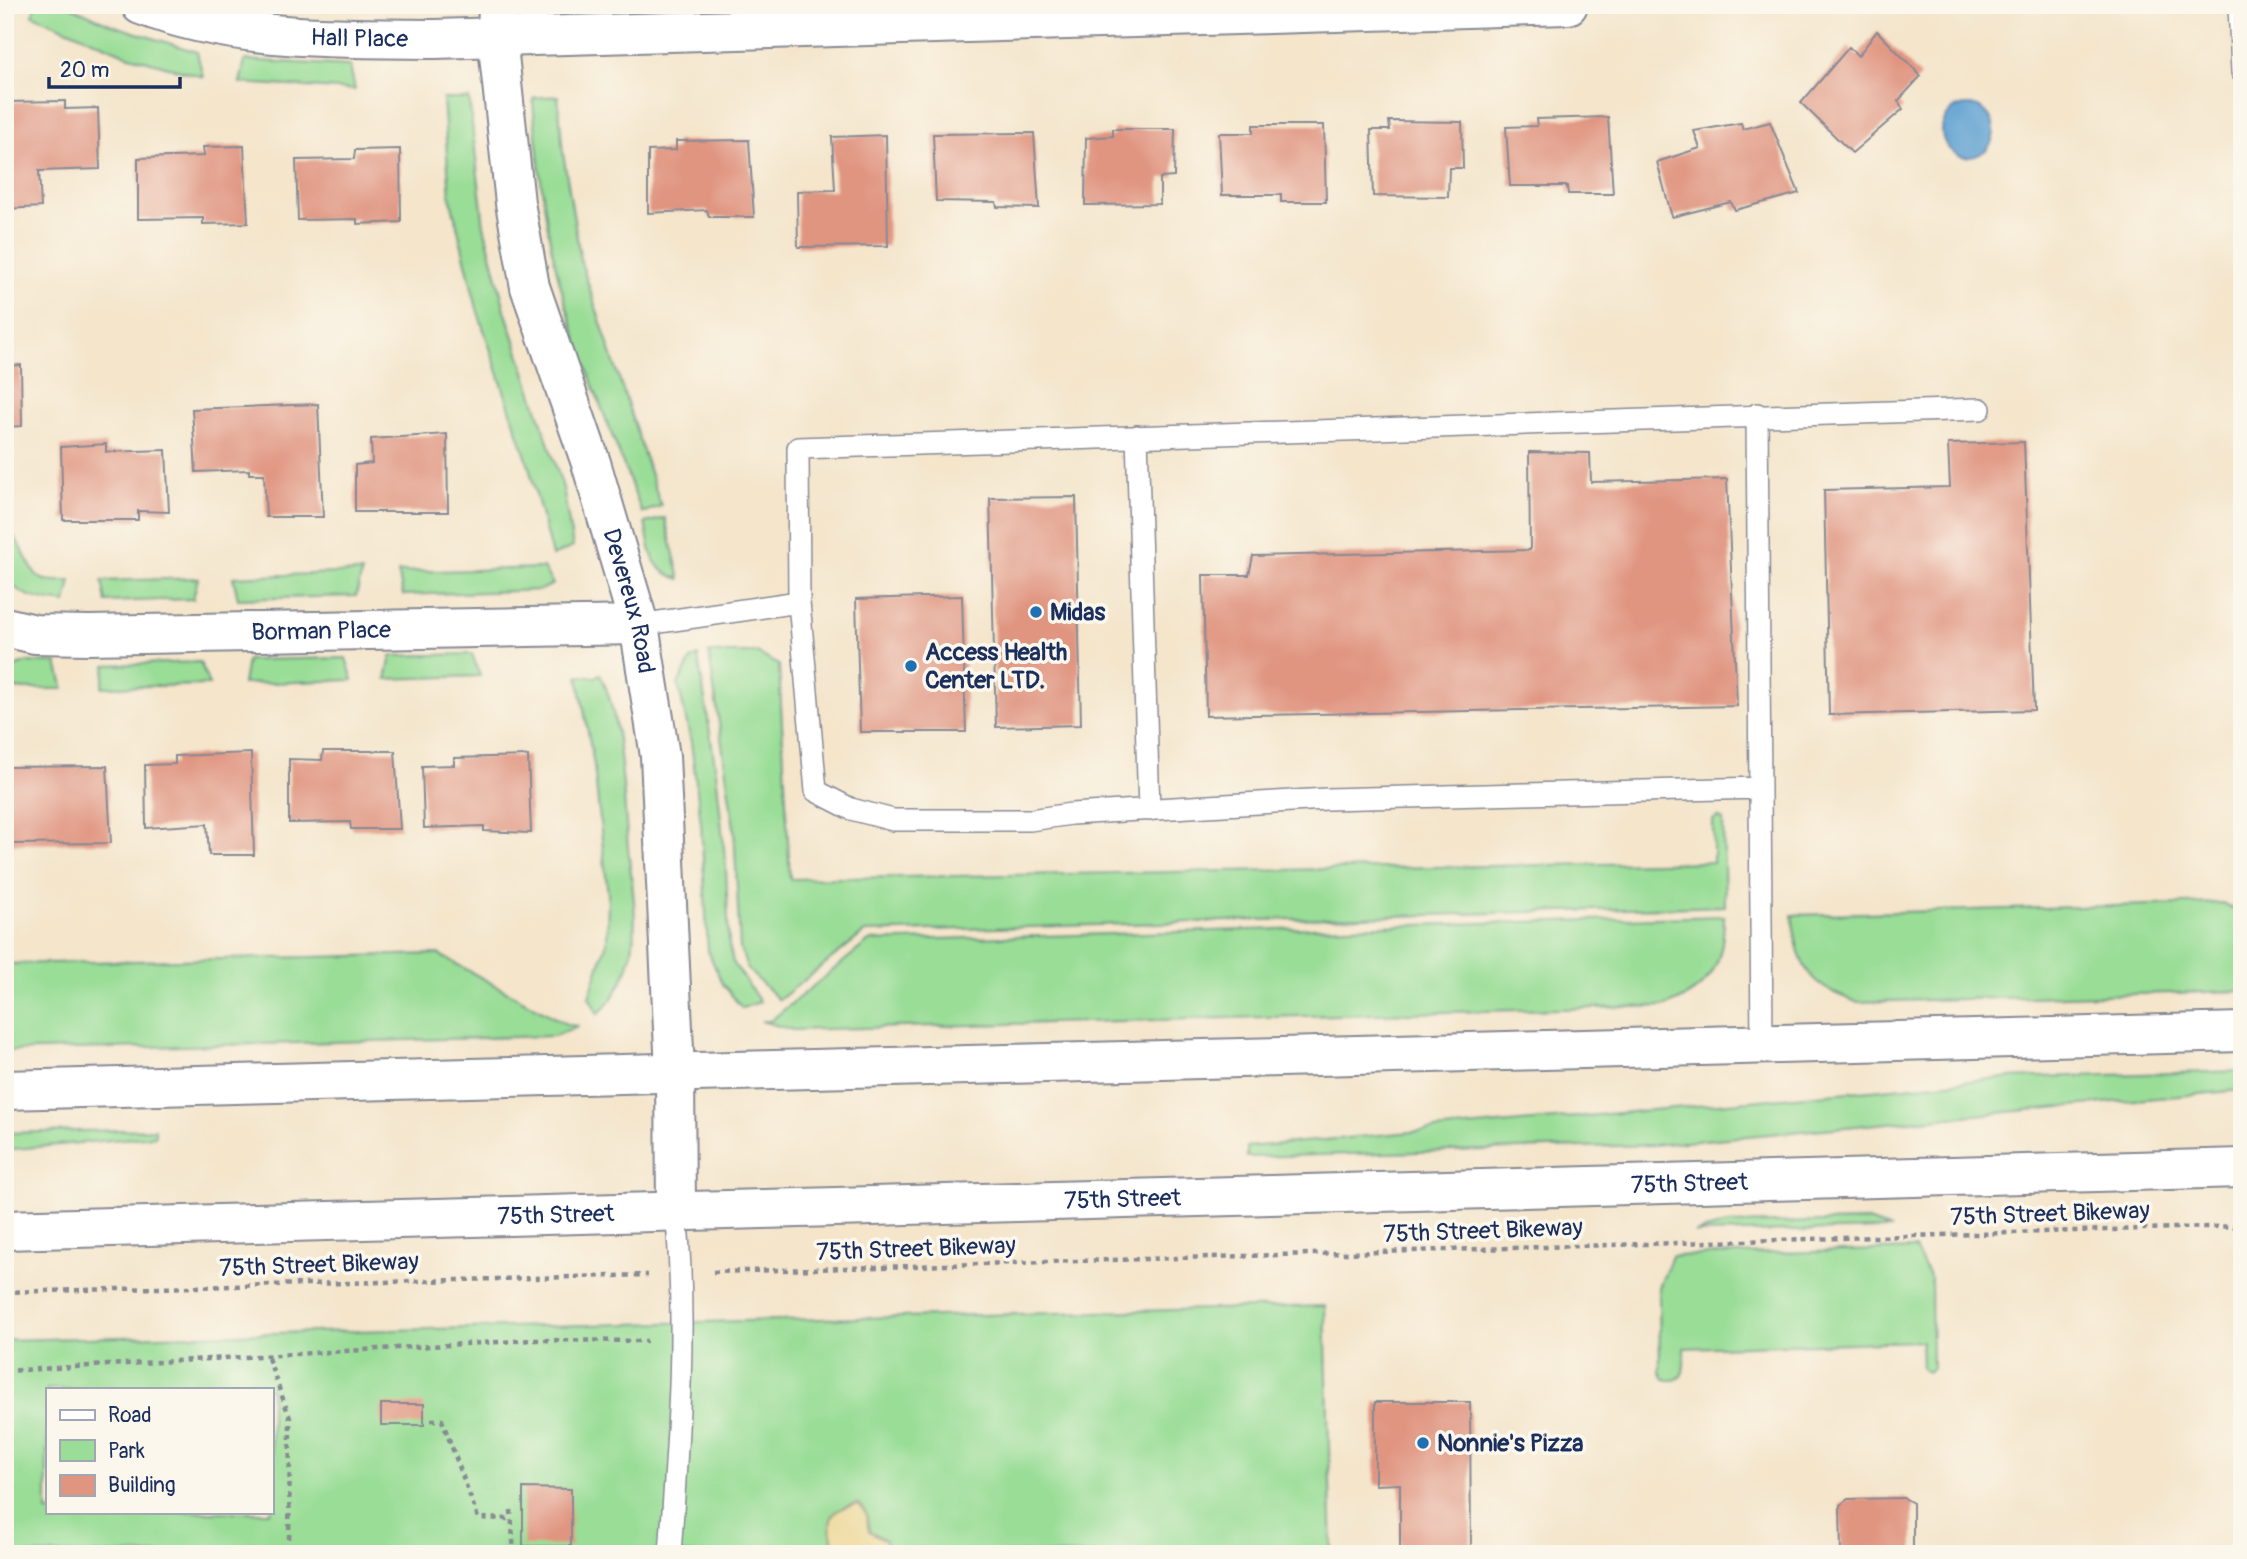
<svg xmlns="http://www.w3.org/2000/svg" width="2247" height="1559" viewBox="0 0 2247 1559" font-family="Pangolin,sans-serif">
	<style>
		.green { fill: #99dd96; stroke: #5a867a; stroke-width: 2; fill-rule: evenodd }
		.sand { fill: #eeda9e; stroke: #84847e; stroke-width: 2 }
		.water { fill: #5da0d1; stroke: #3c6898; stroke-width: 2 }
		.building { fill: #e09581 }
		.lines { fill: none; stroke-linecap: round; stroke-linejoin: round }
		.lane-casing { stroke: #888a94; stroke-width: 24 }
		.street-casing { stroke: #888a94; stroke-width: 42 }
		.secondary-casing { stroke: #888a94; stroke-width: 42 }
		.path { stroke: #888a94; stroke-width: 4.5; stroke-dasharray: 5 5; stroke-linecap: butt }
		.lane { stroke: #fff; stroke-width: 21 }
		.street { stroke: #fff; stroke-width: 38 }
		.secondary { stroke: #fff; stroke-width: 38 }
		.poi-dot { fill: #1f6fb2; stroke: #fbf7ec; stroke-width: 2.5 }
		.labels { text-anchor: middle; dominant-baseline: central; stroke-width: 7; stroke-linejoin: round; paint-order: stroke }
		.street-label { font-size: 24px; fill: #1b2f5e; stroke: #fbf7ec }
		.poi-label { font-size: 24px; font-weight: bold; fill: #1b2f5e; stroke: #fbf7ec; text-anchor: start }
	</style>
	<rect width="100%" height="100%" fill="#fbf7ec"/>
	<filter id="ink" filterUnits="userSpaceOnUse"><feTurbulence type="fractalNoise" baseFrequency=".0143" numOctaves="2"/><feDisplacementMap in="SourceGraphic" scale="14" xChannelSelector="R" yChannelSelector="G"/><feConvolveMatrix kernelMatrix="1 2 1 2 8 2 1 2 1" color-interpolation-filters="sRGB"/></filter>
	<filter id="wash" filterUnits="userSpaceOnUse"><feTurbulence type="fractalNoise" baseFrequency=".00686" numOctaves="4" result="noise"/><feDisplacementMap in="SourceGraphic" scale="28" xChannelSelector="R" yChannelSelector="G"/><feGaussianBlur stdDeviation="1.57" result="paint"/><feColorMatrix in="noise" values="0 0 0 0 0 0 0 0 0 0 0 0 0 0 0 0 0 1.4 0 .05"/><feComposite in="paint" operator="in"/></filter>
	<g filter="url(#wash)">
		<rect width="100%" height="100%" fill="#f4e5cb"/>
		<!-- green -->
		<path class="green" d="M35 5H67L112 25 197 52 203 77 127 55 33 15Z
			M245 60 350 66 355 90 240 83Z
			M558 96 563 153 581 262 661 506 642 513C610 427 571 340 552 250 542 200 537 151 533 101L534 98Z
			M443 99H469L484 226 505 310 563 488 573 547 552 556 528 463 477 309 450 196Z
			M665 518 680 579C649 570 651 551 645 523Z
			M5 527C21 538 29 573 42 579 49 582 62 581 71 581L66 603C4 596 5 584 5 527Z
			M543 568 553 584 541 590 403 595 398 572Z
			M362 572 356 596 238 599 233 577Z
			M198 578 193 599 106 602 102 581Z
			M709 653H757L779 665 790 879 1713 862V820L1718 817 1723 820 1725 906 865 932 779 1000 748 970 740 948 734 828Z
			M472 654 480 676 386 679 391 656Z
			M698 656 716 771 726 868 729 945 733 962 760 1002 742 1008 722 983 708 951 701 823 691 742 678 684 691 660Z
			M346 658 353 680 243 684 247 660Z
			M28 662 57 663 64 689H14L5 693V670Z
			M200 662 209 685 102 687 106 665Z
			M600 674C622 716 623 798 628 847 631 878 638 913 633 944 630 969 617 997 598 1014L589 997 607 942 608 895 594 766 578 676 595 677Z
			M2222 903 2242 913V991L1857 1002C1805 985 1799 966 1792 915Z
			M1724 916C1724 963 1711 990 1666 1006L793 1030 761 1021H770L869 941Z
			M438 954 568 1025 579 1026 554 1036 5 1051V964Z
			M2242 1071V1090L1653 1145 1247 1157V1147L2002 1078Z
			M155 1129V1136L5 1150V1133Z
			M1868 1221 1891 1229 1695 1233 1727 1224Z
			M1915 1249 1931 1279 1932 1368 1927 1372 1922 1369 1921 1341 1684 1348C1684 1364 1688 1385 1664 1379L1660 1372 1659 1287 1672 1256Z
			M1325 1306 1332 1554H5V1340ZM47 1389H271V1512H47Z"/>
		<!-- sand -->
		<path class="sand" d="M859 1504 866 1514 869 1531 886 1540V1554H836C828 1525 823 1508 859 1504Z"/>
		<!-- water -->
		<path class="water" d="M1942 131a26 26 0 1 1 52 0a26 26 0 1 1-52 0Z"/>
		<g id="blocks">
			<!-- building -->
			<path class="building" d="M1877 31 1921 76 1898 101 1903 109 1852 153 1801 103 1849 47 1858 56Z
				M65 101V109L98 108 100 169 39 171 41 207 5 209V102Z
				M1608 117 1613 194H1568L1567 186H1510L1506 127 1537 126 1536 119Z
				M1389 121 1462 122 1463 168H1449L1448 197 1373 196 1371 130H1390Z
				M1770 122 1799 193 1735 210 1731 202 1672 217 1657 162 1700 148 1694 131 1741 123 1743 129Z
				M1253 125H1324L1326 202H1281V195H1222L1219 133H1253Z
				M1113 129H1175L1174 177 1160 178V204L1085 205 1086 138 1113 136Z
				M1034 133 1039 208 997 207 996 202 936 201 933 134Z
				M886 135 888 246 798 247 797 191 835 190 832 137Z
				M749 140 754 217H709L707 210 648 213V151L676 150V141Z
				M244 146 248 223 203 224V218L138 219V158L204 156 203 147Z
				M400 149 401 222 357 224V219L298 220 296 160 354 159 355 150Z
				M21 365 22 426 5 427V366Z
				M318 404 323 517H266L264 474H249V470L196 472 192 409Z
				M447 434 448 512H355V465L372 463 371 439Z
				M2024 442 2034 710 1829 715 1824 490 1950 487 1948 444Z
				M106 444V452L166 450 169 512 138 511V520H63L61 447Z
				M1529 452 1590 453 1591 482 1727 479 1737 706 1206 716 1203 575H1249L1253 556 1530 550Z
				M1076 497 1081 725 996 727 990 498Z
				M962 596 966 732H860L856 599Z
				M323 751H395L400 829H351L350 822 289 823V759L322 760Z
				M251 753 254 855H209L207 824 146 828 145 765 175 764V756Z
				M528 756 531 833 484 831V826L424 828 422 766 454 765V758Z
				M107 766 111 843 5 844V767Z
				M1375 1402H1470L1471 1554H1400V1484L1375 1485Z
				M381 1404H424V1425H381Z
				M523 1488 571 1489V1546H523Z
				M1904 1498 1913 1503V1554H1841L1840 1505 1848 1499Z"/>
		</g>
	</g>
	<g filter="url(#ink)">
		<use href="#blocks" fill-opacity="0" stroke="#888a94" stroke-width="2"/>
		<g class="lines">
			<defs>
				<path id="lane" d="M2239 5 2242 72
					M1757 414 1762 1045
					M1137 436 1149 810
					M799 602 816 791 851 809 893 820H1030L1071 814 1327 799 1760 788
					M639 625 799 602 798 448 1980 409
					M670 1554C678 1440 687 1324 676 1211"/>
				<g id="street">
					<path id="s1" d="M141 5C233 41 338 38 435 39L1568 5"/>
					<path id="s2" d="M498 5 497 37 515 203 530 287 591 463 639 625 660 756 675 1071 676 1211"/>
					<path id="s3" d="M5 627 35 634 89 635 639 625"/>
				</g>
				<g id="secondary">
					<path d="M5 1090 2242 1032"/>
					<path id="s4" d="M5 1230 2242 1168"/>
				</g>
			</defs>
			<!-- lane casing -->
			<use href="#lane" class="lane-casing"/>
			<!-- street casing -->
			<use href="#street" class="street-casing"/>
			<!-- secondary casing -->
			<use href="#secondary" class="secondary-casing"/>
			<!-- path -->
			<path class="path" d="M713 1272 2242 1226
				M5 1292 648 1275
				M268 1358 290 1418 289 1554
				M5 1371 533 1340 647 1341
				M431 1420H442L478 1518 511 1519
				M511 1510 514 1554"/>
			<!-- lane -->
			<use href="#lane" class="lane"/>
			<!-- street -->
			<use href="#street" class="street"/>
			<!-- secondary -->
			<use href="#secondary" class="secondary"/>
		</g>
	</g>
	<!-- markers -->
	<g class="poi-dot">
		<circle cx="1036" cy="612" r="7"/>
		<circle cx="911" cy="666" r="7"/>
		<circle cx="1423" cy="1443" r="7"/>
	</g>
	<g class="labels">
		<!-- street labels -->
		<g class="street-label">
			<text stroke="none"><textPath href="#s1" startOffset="222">Hall Place</textPath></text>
			<text stroke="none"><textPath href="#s2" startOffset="614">Devereux Road</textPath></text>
			<text stroke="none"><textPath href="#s3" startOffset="317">Borman Place</textPath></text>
			<text stroke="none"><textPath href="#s4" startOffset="1685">75th Street</textPath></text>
			<text stroke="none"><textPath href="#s4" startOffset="1118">75th Street</textPath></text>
			<text stroke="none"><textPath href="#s4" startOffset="551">75th Street</textPath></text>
			<text transform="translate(2050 1214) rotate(-2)">75th Street Bikeway</text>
			<text transform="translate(1483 1231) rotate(-2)">75th Street Bikeway</text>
			<text transform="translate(916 1249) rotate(-2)">75th Street Bikeway</text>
			<text transform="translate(319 1265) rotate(-2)">75th Street Bikeway</text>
		</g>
		<!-- poi labels -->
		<g class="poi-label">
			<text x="1050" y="612">Midas</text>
			<text x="925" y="652">Access Health<tspan x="925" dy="28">Center LTD.</tspan></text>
			<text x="1437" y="1443">Nonnie's Pizza</text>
		</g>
	</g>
	<!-- margin -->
	<rect width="2247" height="1559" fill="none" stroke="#fbf7ec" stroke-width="28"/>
	<!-- legend -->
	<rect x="46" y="1388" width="228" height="126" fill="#fbf7ec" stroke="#a1a7b3" stroke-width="2"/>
	<rect x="60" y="1410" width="35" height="10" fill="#ffffff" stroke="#a1a7b3" stroke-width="2"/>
	<text x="108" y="1422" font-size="21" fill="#1b2f5e">Road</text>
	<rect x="60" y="1440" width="35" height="21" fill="#99dd96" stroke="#a1a7b3" stroke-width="2"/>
	<text x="108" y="1458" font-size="21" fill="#1b2f5e">Park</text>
	<rect x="60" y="1475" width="35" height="21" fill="#e09581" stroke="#a1a7b3" stroke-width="2"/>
	<text x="108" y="1492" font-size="21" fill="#1b2f5e">Building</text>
	<!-- scale -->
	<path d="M49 77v10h131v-10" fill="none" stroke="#1b2f5e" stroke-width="3.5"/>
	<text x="60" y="77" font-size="21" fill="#1b2f5e" stroke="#fbf7ec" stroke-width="5" paint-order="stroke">20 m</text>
</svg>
